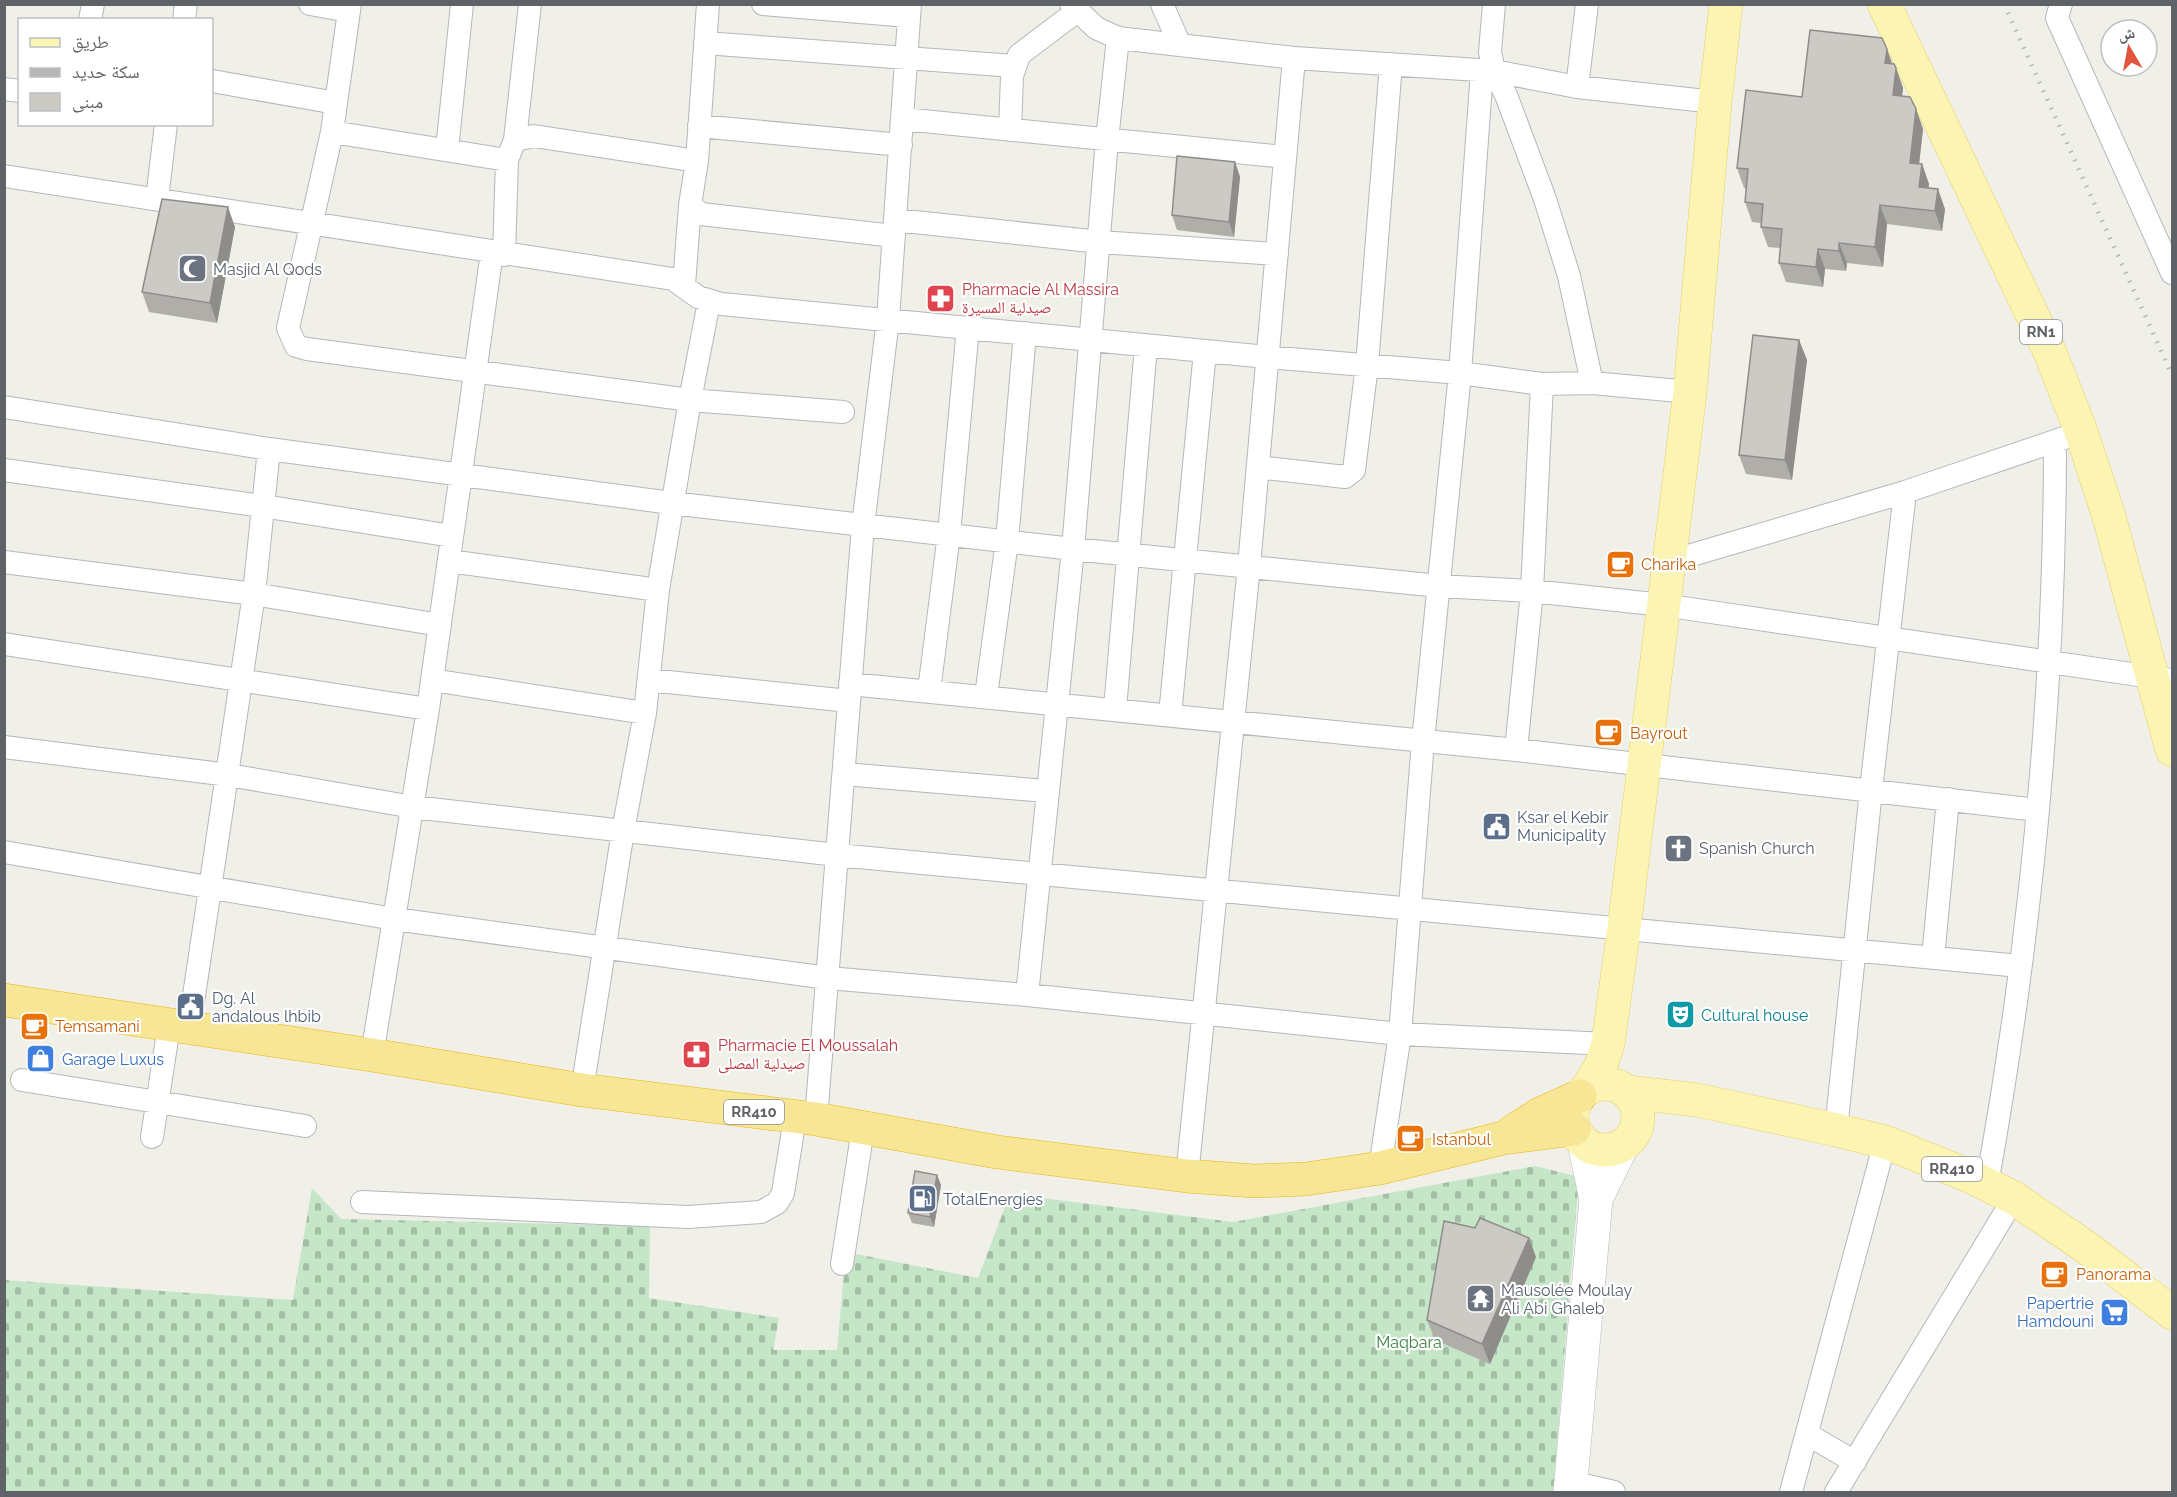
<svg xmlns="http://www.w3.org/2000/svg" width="2177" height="1497" viewBox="0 0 2177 1497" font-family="Raleway,'Noto Naskh Arabic',sans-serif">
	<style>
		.cemetery { fill: url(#cemetery-stones) }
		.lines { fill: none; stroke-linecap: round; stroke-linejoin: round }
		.street-casing { stroke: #b5b7bb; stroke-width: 24 }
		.secondary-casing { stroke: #b6b9be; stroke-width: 34 }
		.primary-casing { stroke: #ebcf66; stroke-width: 34 }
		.highway-casing { stroke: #edb60b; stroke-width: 34 }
		.street { stroke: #fff; stroke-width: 22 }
		.secondary { stroke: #fff; stroke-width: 33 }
		.primary { stroke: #fbf4b2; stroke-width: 33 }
		.highway { stroke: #f8e697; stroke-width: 33 }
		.rail { stroke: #b6b6b7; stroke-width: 4.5; stroke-dasharray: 1.5 8; stroke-linecap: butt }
		.wall { fill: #afaea9 }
		.shaded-wall { fill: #8f8d89 }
		.building { fill: #cccac4; stroke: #8f8d89; stroke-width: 1.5 }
		.labels { text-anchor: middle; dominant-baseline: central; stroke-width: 4.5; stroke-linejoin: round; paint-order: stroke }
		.shield { fill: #fff; stroke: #8f9195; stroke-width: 1.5 }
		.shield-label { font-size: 15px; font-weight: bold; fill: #5f6267 }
		.worship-label { font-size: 16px; fill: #5b616d; stroke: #fff; text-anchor: start }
		.health-label { font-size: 16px; fill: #be3a42; stroke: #fff; text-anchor: start }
		.food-label { font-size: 16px; fill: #c56008; stroke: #fff; text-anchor: start }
		.service-label { font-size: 16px; fill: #4e5e75; stroke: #fff; text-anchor: start }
		.culture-label { font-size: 16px; fill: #0d838f; stroke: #fff; text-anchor: start }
		.shop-label { font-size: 16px; fill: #366cbe; stroke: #fff; text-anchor: start }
		.park-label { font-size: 16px; fill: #3a8442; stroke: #fff }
	</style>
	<defs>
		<pattern id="cemetery-stones" width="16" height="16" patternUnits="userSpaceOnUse" patternTransform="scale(1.5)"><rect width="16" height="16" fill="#c6e6c8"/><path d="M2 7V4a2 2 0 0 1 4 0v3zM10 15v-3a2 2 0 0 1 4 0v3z" fill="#a4bea6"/></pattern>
	</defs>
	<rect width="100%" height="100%" fill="#f0efe8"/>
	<!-- cemetery -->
	<path class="cemetery" d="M1535 1166 1579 1177 1553 1492H5L4 1280 293 1300 312 1188 341 1219 650 1226 649 1298 779 1318 773 1350H837L846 1252 978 1278 1010 1194 1233 1222Z"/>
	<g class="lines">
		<defs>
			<path id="street" d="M310 4 349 11
				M763 4 909 16
				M1071 4 1096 28 1118 38 1294 58 1494 71 1577 87 1715 102
				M1162 4 1179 43
				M1494 4 1490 52 1494 71 1506 95 1545 199 1569 276 1592 383
				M2061 4 2057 18 2172 273
				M90 20 93 4
				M184 20 186 4
				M705 43 1014 66
				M212 81 336 103 332 132
				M1577 87 1587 4
				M4 89 20 91
				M336 103 350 4
				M903 119 1285 157
				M699 126 901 145
				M1010 130 1012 76 1019 55 1077 11
				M515 140 530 4
				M447 150 462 4
				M507 160 332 132 288 328 296 346 307 349 690 400 658 590 645 713 623 831 582 1090
				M697 161 690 205 701 214 894 236
				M4 176 673 279 698 297 721 304 1267 357 1460 373 1542 384 1592 383 1690 392
				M157 199 166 124
				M896 220 1100 242 1277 254
				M504 255 507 160 515 140 534 136 697 161 708 4
				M684 285 690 205
				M709 302 690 400 843 412
				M4 407 269 449 671 503 1073 549 1439 586 1532 591 1663 605 2172 680
				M1258 467 1345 477 1354 470 1367 365 1391 64
				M4 470 263 506 452 536
				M449 561 658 590
				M4 562 254 594 440 625
				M1668 562 1905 492 2067 437
				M4 644 428 709
				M432 680 645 713
				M649 680 849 701
				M850 684 1516 750 2037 810
				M929 691 949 534 968 327
				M986 696 1007 541 1025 333
				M1115 709 1146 346
				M1170 715 1205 351
				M4 747 229 775 413 807 837 855 2020 966
				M1516 750 1532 591 1542 384
				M844 774 1046 791
				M4 852 394 919 828 978 1027 995 1400 1034 1608 1044
				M1933 958 1948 799
				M1027 995 1073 549 1107 140 1118 38
				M189 1029 254 594 269 449
				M372 1055 428 709 492 252
				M22 1080 305 1126
				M816 1119 863 526 888 319 910 4
				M1836 1130 1871 790 1905 492
				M152 1137 169 1026
				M1380 1168 1400 1034 1423 741 1460 373 1482 71
				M1187 1176 1249 566 1294 58
				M1987 1184C2031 940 2055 690 2055 442
				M362 1202 688 1217 761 1212 777 1203 783 1193 795 1118
				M842 1264 863 1129
				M1807 1434 1855 1462
				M1571 1482 1614 1492
				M1791 1492 1885 1142
				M1836 1492 2014 1198"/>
			<path id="secondary" d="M1596 1199 1622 1146
				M1570 1492 1596 1199 1584 1143"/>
			<path id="primary" d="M1884 4 2049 350 2081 431 2110 520 2172 750
				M1572 1117a33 33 0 1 1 66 0a33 33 0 1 1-66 0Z
				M1587 1089 1600 1068 1608 1044 1624 928 1690 392 1715 102 1726 4
				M1627 1092 1697 1100 1836 1130 1885 1142 1972 1177 2014 1198 2090 1250 2172 1313"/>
			<path id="highway" d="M4 1000 372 1055 582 1090 816 1119 997 1152 1187 1176 1254 1181 1306 1179 1380 1168 1503 1138 1574 1129
				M1512 1132 1540 1114 1580 1096"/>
		</defs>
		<!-- street casing -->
		<use href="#street" class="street-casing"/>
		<!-- secondary casing -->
		<use href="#secondary" class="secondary-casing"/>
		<!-- primary casing -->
		<use href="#primary" class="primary-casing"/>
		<!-- highway casing -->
		<use href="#highway" class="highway-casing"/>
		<!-- street -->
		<use href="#street" class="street"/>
		<!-- secondary -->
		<use href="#secondary" class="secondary"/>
		<!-- primary -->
		<use href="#primary" class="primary"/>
		<!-- highway -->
		<use href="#highway" class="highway"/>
		<!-- rail -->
		<path class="rail" d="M2004 4 2172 375"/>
	</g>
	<!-- wall -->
	<path class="wall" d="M1887 49 1892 64 1896 68 1903 88 1902 96 1916 109 1923 129 1919 164H1922L1929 184 1928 188 1945 209 1942 231 1887 224 1883 267 1847 263 1846 271 1825 269 1823 287 1786 282 1779 263 1780 248 1768 247 1761 227V223L1752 222 1745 202 1746 188H1744L1737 168 1802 97Z
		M1235 162 1240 177 1234 237 1177 230 1172 215Z
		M235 227 217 323 149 312 142 292Z
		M1799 340 1807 360 1792 480 1746 474 1739 455Z
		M941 1185 934 1227 912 1223 908 1213Z
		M1475 1228 1536 1257 1490 1364 1435 1340 1427 1320Z"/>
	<!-- shaded-wall -->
	<path class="shaded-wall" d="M1887 49 1894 69 1885 63Z
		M1896 68 1903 88 1900 115 1893 95Z
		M1916 109 1923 129 1917 182 1910 163Z
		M1235 162 1240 177 1234 237 1229 222Z
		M1922 164 1929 184 1926 207 1919 187Z
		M1938 189 1945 209 1942 231 1935 211Z
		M1880 205 1887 224 1883 267 1875 247Z
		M228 207 235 227 217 323 210 303Z
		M1839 243 1847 263 1846 271 1839 251Z
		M1818 249 1825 269 1823 287 1816 267Z
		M1799 340 1807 360 1792 480 1785 460Z
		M937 1175 941 1185 934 1227 930 1217Z
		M1529 1238 1536 1257 1490 1364 1482 1344Z"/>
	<!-- building -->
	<path class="building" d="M1810 30 1882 38 1887 49 1885 63 1894 64 1896 68 1893 95 1910 97 1916 109 1910 163 1922 164 1919 187 1938 189 1935 211 1880 205 1875 247 1839 243V251L1818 249 1816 267 1779 263 1782 229 1761 227 1763 204 1745 202 1748 169 1737 168 1746 90 1802 97Z
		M1177 156 1235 162 1229 222 1172 215Z
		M162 199 228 207 210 303 142 292Z
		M1753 335 1799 340 1785 460 1739 455Z
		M915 1171 937 1175 930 1217 908 1213Z
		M1480 1218 1529 1238 1482 1344 1427 1320 1444 1221 1475 1228Z"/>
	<!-- icons -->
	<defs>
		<symbol id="mosque-square" viewBox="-11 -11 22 22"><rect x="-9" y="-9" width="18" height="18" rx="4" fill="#6b7280" stroke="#fff"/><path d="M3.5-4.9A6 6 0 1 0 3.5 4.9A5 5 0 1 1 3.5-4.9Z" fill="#fff"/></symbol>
		<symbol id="pharmacy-square" viewBox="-11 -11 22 22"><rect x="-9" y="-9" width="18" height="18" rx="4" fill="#e0444e" stroke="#fff"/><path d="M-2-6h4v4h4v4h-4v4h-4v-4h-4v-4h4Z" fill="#fff"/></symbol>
		<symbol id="cafe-square" viewBox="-11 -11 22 22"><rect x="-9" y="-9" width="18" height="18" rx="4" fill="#e8710a" stroke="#fff"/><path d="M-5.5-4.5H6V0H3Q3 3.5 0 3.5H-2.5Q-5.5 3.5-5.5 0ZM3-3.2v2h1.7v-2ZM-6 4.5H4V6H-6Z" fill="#fff"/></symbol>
		<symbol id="civic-square" viewBox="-11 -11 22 22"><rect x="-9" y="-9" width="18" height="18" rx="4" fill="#5c6f8a" stroke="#fff"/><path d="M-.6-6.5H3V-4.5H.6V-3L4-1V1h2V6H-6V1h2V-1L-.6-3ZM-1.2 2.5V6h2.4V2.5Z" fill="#fff"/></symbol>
		<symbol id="church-square" viewBox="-11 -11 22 22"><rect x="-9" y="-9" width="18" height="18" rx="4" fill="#6b7280" stroke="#fff"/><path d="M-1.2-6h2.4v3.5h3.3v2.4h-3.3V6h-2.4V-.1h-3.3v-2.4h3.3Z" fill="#fff"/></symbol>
		<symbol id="theatre-square" viewBox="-11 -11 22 22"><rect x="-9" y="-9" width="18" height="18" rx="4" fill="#0f9aa8" stroke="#fff"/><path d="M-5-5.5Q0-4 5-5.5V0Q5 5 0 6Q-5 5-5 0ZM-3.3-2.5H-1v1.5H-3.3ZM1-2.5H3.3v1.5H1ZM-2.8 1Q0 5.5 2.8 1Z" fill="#fff"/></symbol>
		<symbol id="shop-square" viewBox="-11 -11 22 22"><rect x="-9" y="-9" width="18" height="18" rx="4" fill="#3f7fe0" stroke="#fff"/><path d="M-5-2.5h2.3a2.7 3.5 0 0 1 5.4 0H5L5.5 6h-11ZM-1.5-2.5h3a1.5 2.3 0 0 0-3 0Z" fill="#fff"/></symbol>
		<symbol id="fuel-square" viewBox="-11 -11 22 22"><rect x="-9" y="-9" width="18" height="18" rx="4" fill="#5c6f8a" stroke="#fff"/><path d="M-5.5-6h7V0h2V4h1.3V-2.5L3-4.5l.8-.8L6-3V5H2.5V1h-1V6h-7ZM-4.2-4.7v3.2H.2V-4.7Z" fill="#fff"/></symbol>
		<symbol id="temple-square" viewBox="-11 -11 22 22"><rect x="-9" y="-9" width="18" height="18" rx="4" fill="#6b7280" stroke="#fff"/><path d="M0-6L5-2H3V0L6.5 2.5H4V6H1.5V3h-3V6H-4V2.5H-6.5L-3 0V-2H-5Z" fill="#fff"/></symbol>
		<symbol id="supermarket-square" viewBox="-11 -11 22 22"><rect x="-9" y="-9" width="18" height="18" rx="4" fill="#3f7fe0" stroke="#fff"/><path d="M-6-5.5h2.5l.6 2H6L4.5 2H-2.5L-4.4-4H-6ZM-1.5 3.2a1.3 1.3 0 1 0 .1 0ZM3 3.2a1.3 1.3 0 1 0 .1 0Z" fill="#fff"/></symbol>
	</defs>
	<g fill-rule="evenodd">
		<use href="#mosque-square" x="176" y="252" width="33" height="33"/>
		<use href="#pharmacy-square" x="924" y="282" width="33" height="33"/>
		<use href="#cafe-square" x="1604" y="548" width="33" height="33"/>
		<use href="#cafe-square" x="1592" y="716" width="33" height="33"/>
		<use href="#civic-square" x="1480" y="810" width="33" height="33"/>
		<use href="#church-square" x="1662" y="832" width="33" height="33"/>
		<use href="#civic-square" x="174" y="990" width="33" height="33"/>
		<use href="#theatre-square" x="1664" y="998" width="33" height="33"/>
		<use href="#cafe-square" x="18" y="1010" width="33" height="33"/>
		<use href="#pharmacy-square" x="680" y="1038" width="33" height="33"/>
		<use href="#shop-square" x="24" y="1042" width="33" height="33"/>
		<use href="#cafe-square" x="1394" y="1122" width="33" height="33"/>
		<use href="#fuel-square" x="906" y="1182" width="33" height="33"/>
		<use href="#cafe-square" x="2038" y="1258" width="33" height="33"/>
		<use href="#temple-square" x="1464" y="1282" width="33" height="33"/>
		<use href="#supermarket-square" x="2098" y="1296" width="33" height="33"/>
	</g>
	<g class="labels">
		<!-- shield labels -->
		<g class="shield">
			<rect x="2020" y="320" width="42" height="24" rx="4.5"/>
			<rect x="724" y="1100" width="60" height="24" rx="4.5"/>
			<rect x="1922" y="1157" width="60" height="24" rx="4.5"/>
		</g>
		<g class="shield-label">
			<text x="2041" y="332">RN1</text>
			<text x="754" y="1112">RR410</text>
			<text x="1952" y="1169">RR410</text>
		</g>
		<!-- worship labels -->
		<g class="worship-label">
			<text x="213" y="269">Masjid Al Qods</text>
			<text x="1699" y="848">Spanish Church</text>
			<text x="1501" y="1290">Mausolée Moulay<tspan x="1501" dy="18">Ali Abi Ghaleb</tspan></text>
		</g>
		<!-- health labels -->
		<g class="health-label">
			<text x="962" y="289">Pharmacie Al Massira<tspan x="962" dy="18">صيدلية المسيرة</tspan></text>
			<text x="718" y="1045">Pharmacie El Moussalah<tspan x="718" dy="18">صيدلية المصلى</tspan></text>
		</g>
		<!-- food labels -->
		<g class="food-label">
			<text x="1641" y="564">Charika</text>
			<text x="1630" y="733">Bayrout</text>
			<text x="55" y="1026">Temsamani</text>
			<text x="1432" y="1139">Istanbul</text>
			<text x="2076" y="1274">Panorama</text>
		</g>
		<!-- service labels -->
		<g class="service-label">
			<text x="1517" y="817">Ksar el Kebir<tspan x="1517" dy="18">Municipality</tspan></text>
			<text x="212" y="998">Dg. Al<tspan x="212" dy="18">andalous lhbib</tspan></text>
			<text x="943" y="1199">TotalEnergies</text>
		</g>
		<!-- culture labels -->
		<g class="culture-label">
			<text x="1701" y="1015">Cultural house</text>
		</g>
		<!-- shop labels -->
		<g class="shop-label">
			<text x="62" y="1059">Garage Luxus</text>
			<text x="2094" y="1303" text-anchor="end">Papertrie<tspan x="2094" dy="18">Hamdouni</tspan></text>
		</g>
		<!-- park labels -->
		<g class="park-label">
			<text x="1409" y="1342">Maqbara</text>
		</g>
	</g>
	<!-- border -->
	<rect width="2177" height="1497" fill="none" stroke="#5f6267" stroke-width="12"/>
	<!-- legend -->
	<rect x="18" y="18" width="195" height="108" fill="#ffffff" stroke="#bfc0c2" stroke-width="1.5"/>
	<rect x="30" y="38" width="30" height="9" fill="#fbf4b2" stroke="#bfc0c2" stroke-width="1.5"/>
	<text x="72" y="48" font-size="18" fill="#5f6267">طريق</text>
	<rect x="30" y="68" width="30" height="9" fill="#b6b6b7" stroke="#bfc0c2" stroke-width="1.5"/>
	<text x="72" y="78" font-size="18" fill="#5f6267">سكة حديد</text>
	<rect x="30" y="93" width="30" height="18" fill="#cccac4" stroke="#bfc0c2" stroke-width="1.5"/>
	<text x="72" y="108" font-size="18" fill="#5f6267">مبنى</text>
	<!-- north arrow -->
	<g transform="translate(2129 48) rotate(350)"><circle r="28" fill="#ffffff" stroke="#bfc0c2" stroke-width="1.5"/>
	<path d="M0-4.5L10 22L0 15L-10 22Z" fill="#e2553d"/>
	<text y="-9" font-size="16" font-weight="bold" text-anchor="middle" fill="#5f6267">ش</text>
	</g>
</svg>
